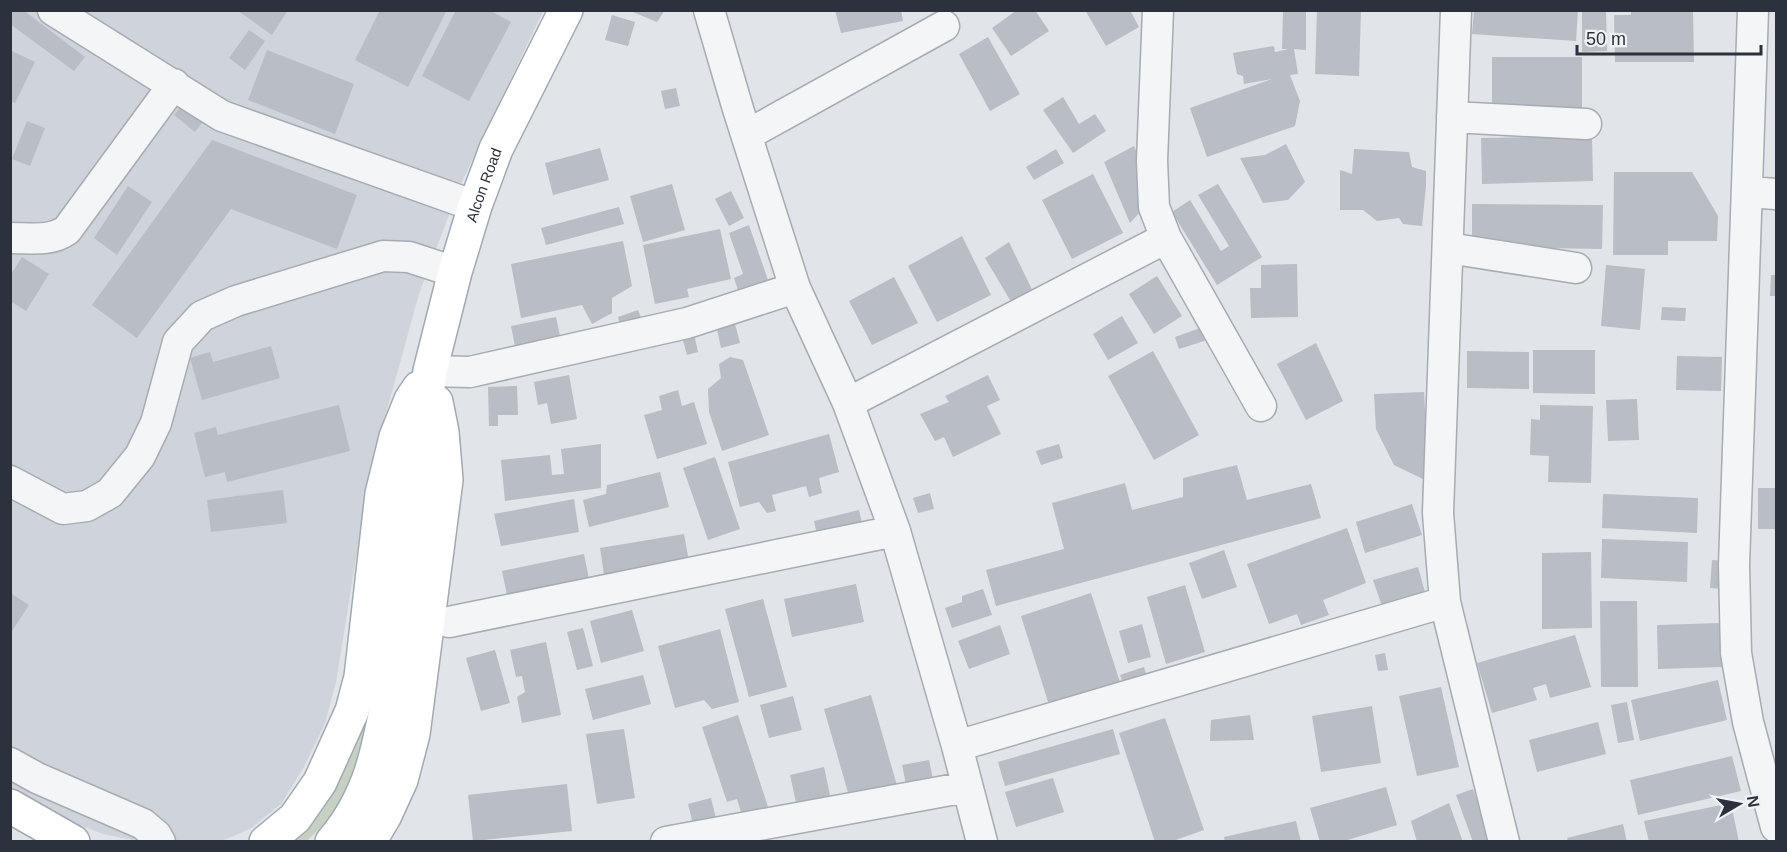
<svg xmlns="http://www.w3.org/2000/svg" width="1787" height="852" viewBox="0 0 1787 852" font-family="Arial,sans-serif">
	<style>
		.built { fill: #cfd3da }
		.green { fill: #c7d1c3 }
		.building { fill: #b9bdc4 }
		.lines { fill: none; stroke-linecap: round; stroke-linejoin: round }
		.minor-casing { stroke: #a7abb2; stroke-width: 33 }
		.major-casing { stroke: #a1a9b2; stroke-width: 36 }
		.minor { stroke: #f3f5f7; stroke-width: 30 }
		.major { stroke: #fff; stroke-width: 33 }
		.labels { text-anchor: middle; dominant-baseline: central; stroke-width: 5; stroke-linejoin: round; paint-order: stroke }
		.street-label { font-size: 15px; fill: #2b323e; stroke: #f0f3f6 }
	</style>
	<rect width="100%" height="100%" fill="#e1e4e8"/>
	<!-- built -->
	<path class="built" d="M10 11H543L460 186 419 294 370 471 336 682 325 723 304 767 281 804 250 829 221 841H138L103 834 72 822 11 788Z"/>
	<!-- green -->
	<path class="green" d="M366 700C367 729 359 774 344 799 335 815 320 828 307 841L286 842Z"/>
	<!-- building -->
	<path class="building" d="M14 10H23L85 57 74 71 10 24V16Z
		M237 10H288L272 35Z
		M380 10H447L408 87 355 60Z
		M456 10H489L511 22 469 101 422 76Z
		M628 10H665L657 22Z
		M835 10H901L903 21 841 33Z
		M1017 10H1035L1049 31 1011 56 992 28Z
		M1085 10H1130L1139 27 1106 46Z
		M1283 10H1306V50L1294 49 1298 74 1290 75 1300 101 1295 126 1207 157 1190 108 1272 79 1244 84 1243 76 1237 74 1233 53 1274 46 1275 52 1289 49H1282Z
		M1317 10H1361L1359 76 1315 74Z
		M1474 10H1578L1576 41 1472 34Z
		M1582 10H1606L1607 51 1582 52Z
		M1631 10H1693L1694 62H1615L1614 15H1631Z
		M612 15 635 22 628 46 605 40Z
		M249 30 265 41 245 70 229 58Z
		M988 37 1020 94 990 111 959 54Z
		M10 50 35 62 15 103 10 101Z
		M267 50 354 84 335 134 248 100Z
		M1492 57H1582V115H1492Z
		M676 88 680 106 665 109 661 91Z
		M1063 97 1079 124 1095 114 1106 131 1073 153 1043 110Z
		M183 104 204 120 195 132 174 115Z
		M27 121 45 128 30 166 12 159Z
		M1592 136 1593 181 1482 184 1481 138Z
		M212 140 357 195 337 249 231 209 137 338 92 305Z
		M1286 144 1305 182 1288 200 1263 203 1240 158 1265 155Z
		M1134 146 1148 176 1142 210 1130 223 1104 162Z
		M600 148 609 180 553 195 545 163Z
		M1056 149 1064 163 1034 180 1026 167Z
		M1354 149 1409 152 1412 167 1426 171V186L1422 226 1403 224 1399 218 1377 221 1363 210H1340V170L1352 174Z
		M1614 172H1692L1718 216 1717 241H1668V255H1613Z
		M1093 174 1123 233 1072 259 1042 200Z
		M672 184 685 230 643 242 630 196Z
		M1218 184 1262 257 1217 285 1172 212 1190 200 1221 251 1229 246 1198 195Z
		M128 186 152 202 117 255 94 238Z
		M731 191 744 218 729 226 715 199Z
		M1472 204 1603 205 1602 249 1472 247Z
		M619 207 624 224 546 245 541 228Z
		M749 225 768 280 738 290 734 278 743 274 729 233Z
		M720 229 731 279 687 289 689 297 655 304 643 245Z
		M962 236 991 295 937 322 908 266Z
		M623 241 632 286 612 298V313L592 324 582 305 521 318 511 264Z
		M1009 242 1036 298 1013 305 985 258Z
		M22 257 49 274 26 311 10 301V276Z
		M1297 264 1298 317 1251 318 1250 288H1261V265Z
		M1606 265 1645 269 1640 330 1601 326Z
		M1771 275H1776V296H1770Z
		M1157 276 1182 316 1154 334 1129 294Z
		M894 277 918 323 872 345 849 301Z
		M1662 307 1686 308 1685 321 1661 320Z
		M638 310 642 320 621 328 618 317Z
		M1122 316 1138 343 1108 360 1093 334Z
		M556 317 561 341 516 351 511 326Z
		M735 324 740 343 721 348 717 329Z
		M1203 327 1207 340 1179 349 1175 337Z
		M694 334 698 352 687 355 682 337Z
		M1316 343 1343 401 1306 420 1277 364Z
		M271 346 280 378 202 400 190 358 210 352 213 362Z
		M1533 350H1595V394L1533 393Z
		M1153 351 1199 435 1154 460 1108 376Z
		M1467 351 1529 352V389L1467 388Z
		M1677 356 1722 357 1721 391 1676 390Z
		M730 357 743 360 769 435 722 451 709 412 708 389 721 378 719 364Z
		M569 375 577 419 551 424 547 403 538 405 534 382Z
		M988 375 1000 400 987 406 1001 434 953 457 944 437 935 441 920 414 949 402 945 396Z
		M517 386 518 415H498V426H489L488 387Z
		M678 390 682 406 694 402 707 444 657 459 644 415 662 410 659 396Z
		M1424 392 1429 482 1394 465 1376 429 1374 394Z
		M1637 399 1639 440 1608 441 1606 400Z
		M339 405 350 451 227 482 225 472 205 477 194 433 216 427 218 435Z
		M1540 405 1593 406 1591 483 1548 482 1549 456 1530 455 1531 419 1540 420Z
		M829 434 839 472 819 478 822 493 809 497 806 486 772 495 776 511 767 513 759 502 740 507 728 462Z
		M601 444V488L505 501 501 460 550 455 552 475 564 474 561 449Z
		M1059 444 1063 458 1041 465 1036 451Z
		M715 457 740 529 708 540 683 468Z
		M1237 465 1247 500 1311 484 1321 518 996 606 986 570 1064 549 1052 503 1125 483 1132 510 1183 497V478Z
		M660 472 669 507 589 527 583 500 606 494 607 485Z
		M1758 488H1776V529H1758Z
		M283 490 287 523 211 532 207 500Z
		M930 493 934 509 918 513 913 498Z
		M1603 494 1698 498 1697 533 1602 528Z
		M574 499 579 532 501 546 494 514Z
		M1412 504 1422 535 1365 553 1356 522Z
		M859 510 864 532 819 543 814 521Z
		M1347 528 1366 583 1323 600 1329 615 1301 625 1297 614 1269 624 1247 564Z
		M684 534 690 567 605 581 600 548Z
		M1602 539 1688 542 1687 582 1601 578Z
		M1224 550 1237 587 1202 599 1189 563Z
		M1591 552 1592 628 1542 629V553Z
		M584 554 591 589 509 605 502 571Z
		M1712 560 1726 561 1724 589 1710 588Z
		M1418 567 1428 603 1385 615 1373 580Z
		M856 584 864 622 792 637 784 599Z
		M1185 585 1205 652 1166 664 1147 597Z
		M983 589 992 615 952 628 945 608 962 602V596Z
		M10 593 29 605 10 634Z
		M1091 593 1121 685 1050 708 1021 616Z
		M763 599 787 687 749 697 725 609Z
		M1600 601H1637L1638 687H1601Z
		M632 610 644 651 601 663 590 621Z
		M1721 623 1722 667 1658 669 1657 625Z
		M1142 624 1151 657 1128 663 1119 631Z
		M1000 625 1010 654 969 669 958 641Z
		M583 628 593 666 577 670 567 632Z
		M720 629 739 702 712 709 704 700 675 708 658 646Z
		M1575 635 1591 687 1550 698 1546 684 1533 688 1537 700 1492 713 1477 663Z
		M546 642 561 715 522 723 517 697 525 692 522 676 516 677 510 650Z
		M495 650 510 703 481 711 466 658Z
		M1385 653 1388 670 1378 671 1375 655Z
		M1144 667 1149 684 1126 692 1120 675Z
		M643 675 651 704 593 720 585 689Z
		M1718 680 1727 720 1640 741 1631 700Z
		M1441 687 1459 767 1417 776 1399 696Z
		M871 695 898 789 851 803 824 709Z
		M793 696 802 730 769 738 760 705Z
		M1627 702 1634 740 1618 743 1611 705Z
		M1372 706 1381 763 1321 772 1312 716Z
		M738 715 770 813 744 822 737 799 727 802 702 727Z
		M1250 715 1254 740 1210 741 1211 720Z
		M1165 718 1204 830 1170 842H1155L1119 733Z
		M1598 722 1606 754 1537 772 1529 740Z
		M624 729 635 798 597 804 586 734Z
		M1113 729 1120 754 1005 786 998 762Z
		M1732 756 1741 791 1638 815 1630 780Z
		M929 760 933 779 906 784 902 765Z
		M824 767 831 800 797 807 790 775Z
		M1053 778 1064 812 1016 827 1005 792Z
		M567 784 572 831 473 841 468 795Z
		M1386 787 1397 825 1341 842H1320L1310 808Z
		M1473 789 1492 842H1473L1456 795Z
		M711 798 718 826 695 832 688 804Z
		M1449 803 1463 842H1417L1411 821Z
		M1731 803 1739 842H1649L1644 821Z
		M1296 821 1301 842H1225L1224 837Z
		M1623 824 1627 842H1568L1567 838Z"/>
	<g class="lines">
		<defs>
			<path id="minor" d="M53 10 222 116 475 206
				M709 10 738 109 795 288 848 403 895 531 957 746 982 842
				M1158 10 1152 161 1154 207 1166 238 1261 406
				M1456 10 1438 513 1445 602 1504 842
				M1753 10 1734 565 1736 653 1748 722 1776 827
				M1452 117 1586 124
				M747 135 944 26
				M1748 192 1776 194
				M10 238C31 238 50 242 67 230L174 84
				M1448 248 1576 268
				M430 371 470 372 687 323 795 288
				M848 403 1166 238
				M10 481 63 509 87 506 110 493 140 456 156 423 178 342 202 316 236 301 383 256 409 257 455 272
				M449 622 895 531
				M957 746 1445 602
				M10 763 37 778 143 824 156 835 160 842
				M666 842 967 787"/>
			<g id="major">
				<path d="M10 806 73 842"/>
				<path d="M266 842 295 818 320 782 352 711 361 677 382 494 396 437 411 400 419 388"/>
				<path id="s1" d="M332 842C370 798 379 749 389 694L430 371 455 272 475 206 496 149 566 10"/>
				<path d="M369 842 385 815 401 780 413 734 446 480 442 432 436 402"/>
			</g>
		</defs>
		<!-- minor casing -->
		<use href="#minor" class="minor-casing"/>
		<!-- major casing -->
		<use href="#major" class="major-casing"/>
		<!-- minor -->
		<use href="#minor" class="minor"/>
		<!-- major -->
		<use href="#major" class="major"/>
	</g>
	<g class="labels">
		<!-- street labels -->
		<g class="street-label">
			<text stroke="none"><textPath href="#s1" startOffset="680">Alcon Road</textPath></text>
		</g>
	</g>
	<!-- border -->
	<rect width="1787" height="852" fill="none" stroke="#2b323e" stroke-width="24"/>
	<!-- north arrow -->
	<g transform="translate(1739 804) rotate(80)" stroke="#f0f3f6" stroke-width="4.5" paint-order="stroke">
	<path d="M0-4.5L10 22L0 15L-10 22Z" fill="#2b323e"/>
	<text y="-9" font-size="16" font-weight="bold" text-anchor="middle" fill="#2b323e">N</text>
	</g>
	<!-- scale -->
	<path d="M1577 45v9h184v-9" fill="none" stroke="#2b323e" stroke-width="3"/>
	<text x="1586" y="45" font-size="18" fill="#2b323e" stroke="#f0f3f6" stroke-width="4.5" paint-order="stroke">50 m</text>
</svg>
